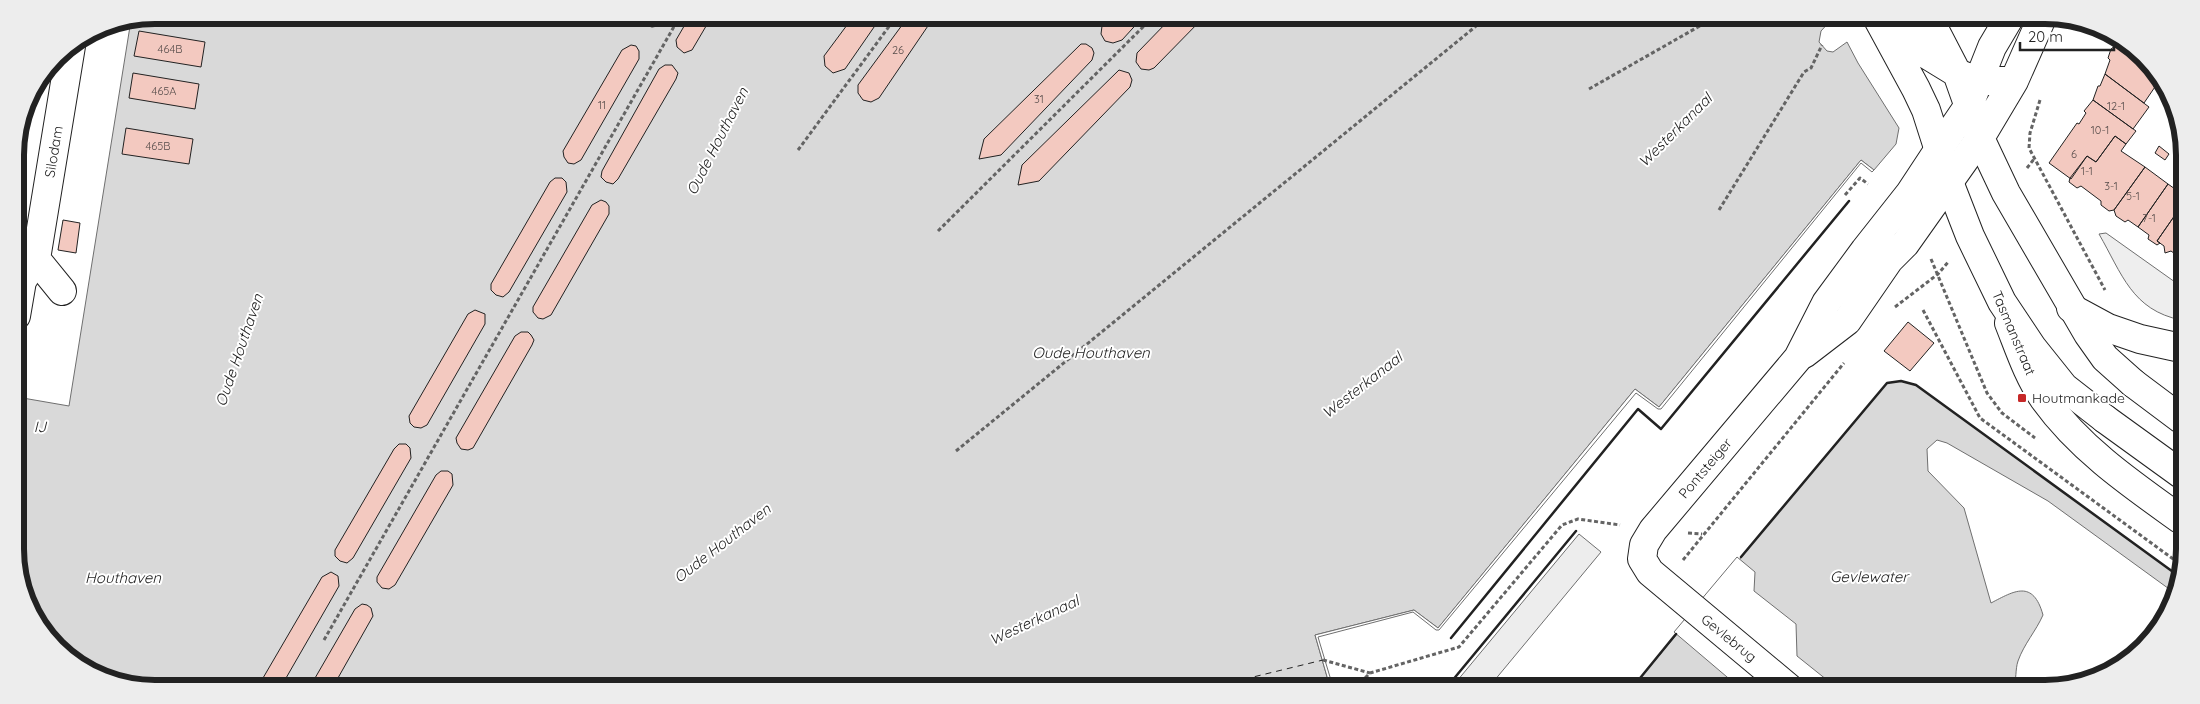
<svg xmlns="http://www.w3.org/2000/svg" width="2200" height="704" viewBox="0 0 2200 704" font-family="Quicksand,sans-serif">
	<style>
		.green { fill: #eee; stroke: #6f6f6f }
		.parking { fill: #ededed; stroke: #6f6f6f }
		.water { fill: #d9d9d9; stroke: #6f6f6f }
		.pier { fill: #fff; stroke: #6f6f6f }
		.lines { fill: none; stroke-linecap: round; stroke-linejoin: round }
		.ferry { stroke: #222; stroke-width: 1; stroke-dasharray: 6 5; stroke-linecap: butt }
		.building { fill: #f3c9c0; stroke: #222 }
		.street-casing { stroke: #222; stroke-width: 30 }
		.secondary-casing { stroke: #222; stroke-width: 30 }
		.primary-casing { stroke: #222; stroke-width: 30 }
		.highway-casing { stroke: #222; stroke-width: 30 }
		.path { stroke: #646464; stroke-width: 3; stroke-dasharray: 4 2.5; stroke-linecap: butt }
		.street { stroke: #fff; stroke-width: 28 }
		.secondary { stroke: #fff; stroke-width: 28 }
		.primary { stroke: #fff; stroke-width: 28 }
		.highway { stroke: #fff; stroke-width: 28 }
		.wall { stroke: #222; stroke-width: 2.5 }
		.poi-dot { fill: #c62828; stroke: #fff; stroke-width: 2 }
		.labels { text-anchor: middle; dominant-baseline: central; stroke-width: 4; stroke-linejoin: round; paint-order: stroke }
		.number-label { font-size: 11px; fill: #564c4a }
		.street-label { font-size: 14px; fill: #222; stroke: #fff }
		.poi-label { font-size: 14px; fill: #222; stroke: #fff; text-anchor: start }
		.water-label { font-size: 15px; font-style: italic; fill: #222; stroke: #fff }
		.rim { fill: none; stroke: #222; stroke-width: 6 }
	</style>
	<rect width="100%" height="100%" fill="#fff"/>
	<!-- green -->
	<path class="green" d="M2106 233 2182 287 2181 320C2132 310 2122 274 2099 234Z"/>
	<!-- parking -->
	<path class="parking" d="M1579 534 1601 552 1489 687H1452Z"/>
	<!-- water -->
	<path class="water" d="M155 15 1832 19 1821 31 1819 42 1827 51 1833 52 1847 42 1858 63 1899 128 1896 144 1874 170 1861 160 1659 407 1635 389 1438 628 1414 610 1315 635 1330 687 119 684 50 642 18 576 17 397 69 406 131 20Z
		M1901 381 1916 385 2180 577V585L2176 594 2048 501 1947 443 1937 440 1927 449 1928 471 1964 508 1991 603C2014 591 2033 579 2043 615 2036 631 2024 644 2018 661 2015 670 2017 679 2013 689L1632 688 1887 383Z"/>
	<!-- pier -->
	<path class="pier" d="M1861 160 1874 170 1872 172 1861 163 1661 409H1658L1636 393 1439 630H1436L1413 612 1318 637 1333 687H1330L1315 635 1414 610 1438 628 1635 389 1659 407Z
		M1737 557 1755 572 1754 591 1796 624 1797 656 1837 688H1740L1674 632Z"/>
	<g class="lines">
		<!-- ferry -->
		<path class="ferry" d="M1212 687 1323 660"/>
	</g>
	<!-- building -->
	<path class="building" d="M642 16H664L658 26 652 27 645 25Z
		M690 16H712L692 50 684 53 677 47 676 40Z
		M853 17H881L845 69 833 73 825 66 824 56Z
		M908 17H934L879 98 871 102 863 100 858 93V85Z
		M1111 17H1143L1122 40 1113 43 1105 41 1101 34 1102 26Z
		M1171 18H1203L1154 68 1149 70 1141 69 1136 62 1137 53Z
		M139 31 205 42 201 67 134 56Z
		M2114 40 2150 62 2157 78 2115 46Z
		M1081 44H1086L1092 48 1094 53 1092 60 1001 155 979 159 984 139Z
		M631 45 636 46 639 51V59L581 160 574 164 568 163 564 157 563 151 622 50Z
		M2115 46 2157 78 2159 81 2144 103 2105 74 2110 60 2108 58 2111 49Z
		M665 65H672L678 73 676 79 618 179 613 184 606 182 601 177 602 171 659 69Z
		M1119 70 1129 73 1132 80 1130 87 1039 181 1018 185 1022 165Z
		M133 73 199 84 195 109 129 98Z
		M2105 74 2149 107 2133 129 2093 100 2098 86H2100Z
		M2093 100 2136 131 2126 144 2115 136 2096 162 2087 156 2071 179 2049 163 2077 123 2079 124 2086 113 2084 111Z
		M126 128 193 139 189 164 122 154Z
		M2115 136 2126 144 2121 151 2145 167 2114 210 2109 211 2101 205V201L2081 186 2077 188 2069 182 2070 178 2087 156 2096 162Z
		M2182 139V153L2175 148Z
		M2159 146 2169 154 2165 160 2155 153Z
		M2145 167 2168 184 2138 227 2128 220 2125 222 2116 216 2114 210Z
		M555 178H562L566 182 567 192 509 292 503 297 496 295 491 290V284L550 182Z
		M2168 184 2182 194V205L2157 241 2160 243 2157 245 2148 239 2149 235 2138 227Z
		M601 200 606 202 609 206V214L551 315 543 319 538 318 533 312V307L592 205Z
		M2182 205V259L2171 251 2165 253 2164 246 2157 241Z
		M63 220 80 223 76 253 58 250Z
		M475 310 485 314V324L427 425 421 428 414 427 410 423 409 416 468 314Z
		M1908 322 1934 343 1910 371 1884 351Z
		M521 332H528L531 335 534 340 532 345 473 448 468 450 461 449 457 443 456 438 515 336Z
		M399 444H406L410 448 411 458 353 558 347 563 340 561 335 556V550L394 449Z
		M441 471H448L452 474 453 485 395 585 389 589 382 588 377 582V577L436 475Z
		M331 572 338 576 339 586 282 685 263 684V678L322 577Z
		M362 604 367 605 371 608 373 616 334 685H311L355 609Z"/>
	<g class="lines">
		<defs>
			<g id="street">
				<path id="s1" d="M62 291 36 259 71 46"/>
				<path d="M16 316 22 281 36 259"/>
				<path d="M1804 354 1847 321 1889 260 1905 244 1980 138"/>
				<path id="s2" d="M1789 688 1650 572 1642 559 1644 545 1653 530 1798 358 1826 303 1865 250 1910 193 1939 149"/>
			</g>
			<path id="secondary" d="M2071 308 2108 328 2140 339 2181 348
				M2009 323C2019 348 2028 376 2044 399 2080 449 2131 484 2180 519"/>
			<path id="primary" d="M1878 19 1916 89 1926 110 1949 182 1970 236 2002 302 2032 347 2064 387 2105 419
				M1891 19 1921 51 1957 73 1977 81H2014
				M1929 19 1957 73 1980 138 2006 193 2088 334 2105 358 2133 383
				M1980 138 2014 81 2041 20
				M1939 149 1969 105 1992 47 2008 20"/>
			<path id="highway" d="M2133 383 2181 419
				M2105 419 2181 474"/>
		</defs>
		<!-- street casing -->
		<use href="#street" class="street-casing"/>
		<!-- secondary casing -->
		<use href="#secondary" class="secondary-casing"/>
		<!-- primary casing -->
		<use href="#primary" class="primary-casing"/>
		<!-- highway casing -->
		<use href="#highway" class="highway-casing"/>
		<!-- path -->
		<path class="path" d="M1589 89 1712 19
			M2040 100 2030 133 2029 148 2105 290
			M798 150 896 17
			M2027 168 2034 159
			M1845 195 1860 178 1868 184
			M1719 210 1804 72 1811 68 1822 45
			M938 231 1152 18
			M1931 259 1987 393 2002 413 2035 438
			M1895 307 1938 274 1949 261
			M1923 310 1980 418 2180 564
			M956 451 1486 18
			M1688 533 1702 534
			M1683 560 1844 363
			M324 640 680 16
			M1323 660 1370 673
			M1356 687 1370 673 1459 647 1562 525 1578 519 1620 525"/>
		<!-- street -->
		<use href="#street" class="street"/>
		<!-- secondary -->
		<use href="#secondary" class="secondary"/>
		<!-- primary -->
		<use href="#primary" class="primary"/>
		<!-- highway -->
		<use href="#highway" class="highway"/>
		<!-- wall -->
		<path class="wall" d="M1741 557 1887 383 1901 381 1916 385 2180 577
			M1451 638 1638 409 1661 429 1849 201
			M1447 687 1576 531
			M1632 688 1676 634"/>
	</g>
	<!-- markers -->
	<rect class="poi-dot" x="2017" y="393" width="10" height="10" rx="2.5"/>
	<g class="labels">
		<!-- number labels -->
		<g class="number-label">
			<text x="170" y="49">464B</text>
			<text x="898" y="50">26</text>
			<text x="164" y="91">465A</text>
			<text x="1039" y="99">31</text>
			<text x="602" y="105">11</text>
			<text x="2116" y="106">12-1</text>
			<text x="2100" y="130">10-1</text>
			<text x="158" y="146">465B</text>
			<text x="2074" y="154">6</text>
			<text x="2087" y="171">1-1</text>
			<text x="2111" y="186">3-1</text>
			<text x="2133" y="196">5-1</text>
			<text x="2149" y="218">7-1</text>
		</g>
		<!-- street labels -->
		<g class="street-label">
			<text stroke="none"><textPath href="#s1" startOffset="150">Silodam</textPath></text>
			<text transform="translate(2014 333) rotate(67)">Tasmanstraat</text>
			<text stroke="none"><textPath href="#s2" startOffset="309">Pontsteiger</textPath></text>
			<text transform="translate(1729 638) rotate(39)">Gevlebrug</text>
		</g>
		<!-- poi labels -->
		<g class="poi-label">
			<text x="2032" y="398">Houtmankade</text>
		</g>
		<!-- water labels -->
		<g class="water-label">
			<text transform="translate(1675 130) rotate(-45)">Westerkanaal</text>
			<text transform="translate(717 141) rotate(-63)">Oude Houthaven</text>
			<text transform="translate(239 350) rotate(-71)">Oude Houthaven</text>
			<text x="1091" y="352">Oude Houthaven</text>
			<text transform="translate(1362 385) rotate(-38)">Westerkanaal</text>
			<text x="40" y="426">IJ</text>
			<text transform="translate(722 543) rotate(-38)">Oude Houthaven</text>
			<text x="1869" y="576">Gevlewater</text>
			<text x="123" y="577">Houthaven</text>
			<text transform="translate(1034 620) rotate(-25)">Westerkanaal</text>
		</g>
	</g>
	<!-- crop -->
	<path d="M0 0H2200V704H0ZM155 24H2045A131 131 0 0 1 2176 155V549A131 131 0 0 1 2045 680H155A131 131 0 0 1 24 549V155A131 131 0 0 1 155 24Z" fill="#ededed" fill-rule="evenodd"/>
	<path class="rim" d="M155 24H2045A131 131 0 0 1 2176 155V549A131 131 0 0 1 2045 680H155A131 131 0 0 1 24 549V155A131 131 0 0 1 155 24Z"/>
	<!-- scale -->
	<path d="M2020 42v8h94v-8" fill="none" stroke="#222222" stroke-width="2.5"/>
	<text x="2028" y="42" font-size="15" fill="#222222" stroke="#ffffff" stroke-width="4" paint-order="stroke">20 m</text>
</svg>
